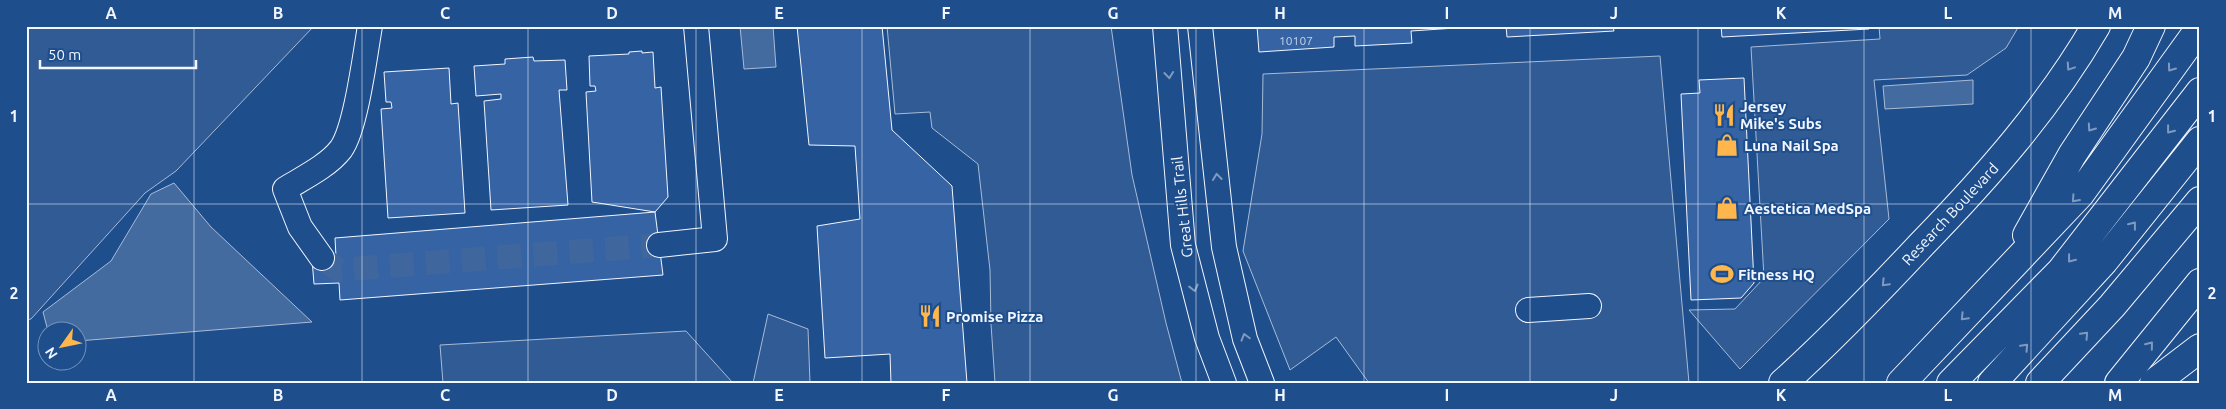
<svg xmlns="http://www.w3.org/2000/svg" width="2226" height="409" viewBox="0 0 2226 409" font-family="Ubuntu,sans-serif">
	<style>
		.built { fill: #305b95; stroke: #a8bbd7 }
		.water { fill: #446ba0; stroke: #a8bbd7 }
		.building { fill: #3563a3; stroke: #f2f6ff }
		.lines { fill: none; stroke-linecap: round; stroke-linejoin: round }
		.minor-tunnel { stroke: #3f679d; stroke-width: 24; stroke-dasharray: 24 12; stroke-linecap: butt }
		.minor-casing { stroke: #f2f6ff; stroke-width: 26 }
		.major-casing { stroke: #f2f6ff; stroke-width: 30 }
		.highway-casing { stroke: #f2f6ff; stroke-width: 30 }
		.minor { stroke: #1f4e8c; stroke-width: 24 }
		.major { stroke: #1f4e8c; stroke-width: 28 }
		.highway { stroke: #1f4e8c; stroke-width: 28 }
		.oneway { stroke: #7e9ac0 }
		.grid { fill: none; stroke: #f2f6ff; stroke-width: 1; stroke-opacity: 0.55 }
		.labels { text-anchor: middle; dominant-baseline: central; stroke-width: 4; stroke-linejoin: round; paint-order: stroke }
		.number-label { font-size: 12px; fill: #c3d1e8 }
		.poi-label { font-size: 15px; font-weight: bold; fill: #f2f6ff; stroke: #1f4e8c; text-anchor: start }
		.street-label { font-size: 15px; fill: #f2f6ff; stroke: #1f4e8c }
		.neatline { fill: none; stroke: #f2f6ff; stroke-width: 2 }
		.grid-label { font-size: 16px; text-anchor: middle; font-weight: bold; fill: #f2f6ff }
	</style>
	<rect width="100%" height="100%" fill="#1f4e8c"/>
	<!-- built -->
	<path class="built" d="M26 26H314L176 171 145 193 31 319 26 320Z
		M887 26H1111L1132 175 1166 323 1182 383H995L991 324 990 270 978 164 932 128 930 112 895 114Z
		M1879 26H2019L2006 48 1967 75 1874 80 1889 219 1740 369 1689 310 1735 309 1764 278 1751 47 1880 39Z
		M1660 56 1689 383H1369L1336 337 1290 370 1243 251 1262 134 1263 74Z
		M768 314 808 329 810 383H753Z
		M686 331 733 383H443L440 345Z"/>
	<!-- water -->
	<path class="water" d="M740 26H773L776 67 744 69Z
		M1973 80V104L1885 109 1883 86Z
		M174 183 211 227 312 322 78 341V332L48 331 43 312 111 261 151 194Z"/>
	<!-- building -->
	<path class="building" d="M797 26H882L892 130 952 186 967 383H891L890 354 825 358 817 226 860 219 855 146 809 145Z
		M1257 26H1485L1411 31 1412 43 1355 46V36L1334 37V47L1259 52Z
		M1506 26H1613L1614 31 1507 37Z
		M1721 26H1869V29L1722 37Z
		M642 51V53L653 52 655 88 661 87 668 197 655 212 592 202 586 92 596 91 595 86H590L589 56 629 54V52Z
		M533 57 534 61 565 60 567 90H559L568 205 491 210 484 101 501 99V94L476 96 474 66 505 64V59Z
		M449 68 451 104 458 103 465 213 388 218 381 109 392 108 391 102H386L384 72Z
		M1744 78 1754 283 1741 298 1691 300 1681 94 1700 93 1699 80Z
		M655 212 663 275 340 300 339 283 314 284 312 259 336 257 335 238Z"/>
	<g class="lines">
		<!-- minor-tunnel -->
		<path class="minor-tunnel" d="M322 258 338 270 659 245"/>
		<defs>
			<path id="minor" d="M1165 26 1183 245 1207 338 1224 383
				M1200 26 1224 247 1245 339 1262 383
				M659 245 715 239 696 26
				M322 258 300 227 285 189C303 178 328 166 341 149 356 128 365 55 370 26
				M1528 310 1589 306"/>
			<path id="major" d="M1783 383C1832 339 1877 292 1922 244 1987 177 2049 107 2096 26
				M2119 383 2200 283"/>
			<path id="highway" d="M2027 235 2072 155 2136 58 2151 26
				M1901 383 2080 194 2200 28
				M1951 383 2061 271 2200 92
				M1992 383 2104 261 2200 141
				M2040 383 2112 306 2200 201
				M2154 383 2200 348"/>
		</defs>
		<!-- minor casing -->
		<use href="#minor" class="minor-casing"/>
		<!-- major casing -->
		<use href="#major" class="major-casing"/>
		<!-- highway casing -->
		<use href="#highway" class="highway-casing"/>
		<!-- minor -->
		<use href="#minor" class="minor"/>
		<!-- major -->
		<use href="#major" class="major"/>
		<!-- highway -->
		<use href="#highway" class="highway"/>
	</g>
	<!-- one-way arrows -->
	<defs><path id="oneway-chevron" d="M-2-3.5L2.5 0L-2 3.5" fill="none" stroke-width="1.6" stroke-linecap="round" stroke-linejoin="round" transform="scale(1.25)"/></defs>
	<g class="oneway">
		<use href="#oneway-chevron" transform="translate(2070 67) rotate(124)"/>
		<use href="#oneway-chevron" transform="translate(2171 68) rotate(126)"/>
		<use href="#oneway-chevron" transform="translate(1169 75) rotate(84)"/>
		<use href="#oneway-chevron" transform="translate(2091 128) rotate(125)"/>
		<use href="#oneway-chevron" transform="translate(2170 130) rotate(128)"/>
		<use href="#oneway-chevron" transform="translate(1217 177) rotate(-96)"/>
		<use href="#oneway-chevron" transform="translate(2075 199) rotate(132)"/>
		<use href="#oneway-chevron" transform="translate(2133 225) rotate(-52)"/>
		<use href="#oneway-chevron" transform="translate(2071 259) rotate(128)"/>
		<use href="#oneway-chevron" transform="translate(1885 283) rotate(134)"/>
		<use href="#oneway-chevron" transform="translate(1194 288) rotate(76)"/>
		<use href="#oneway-chevron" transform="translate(1964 317) rotate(134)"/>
		<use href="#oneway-chevron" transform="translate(2085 335) rotate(-47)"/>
		<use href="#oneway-chevron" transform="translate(1245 337) rotate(-106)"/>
		<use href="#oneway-chevron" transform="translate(2150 345) rotate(-51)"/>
		<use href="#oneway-chevron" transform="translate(2025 347) rotate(-47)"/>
	</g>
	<!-- grid -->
	<path class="grid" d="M194 26V383M362 26V383M528 26V383M696 26V383M862 26V383M1030 26V383M1196 26V383M1364 26V383M1530 26V383M1698 26V383M1864 26V383M2031 26V383M26 204H2200"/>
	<!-- icons -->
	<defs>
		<symbol id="restaurant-bare" viewBox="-9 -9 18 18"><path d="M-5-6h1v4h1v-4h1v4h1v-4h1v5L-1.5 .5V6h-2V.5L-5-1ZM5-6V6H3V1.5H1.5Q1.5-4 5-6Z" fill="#ffb74d" stroke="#1f4e8c" stroke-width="2.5" paint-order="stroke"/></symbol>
		<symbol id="shop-bare" viewBox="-9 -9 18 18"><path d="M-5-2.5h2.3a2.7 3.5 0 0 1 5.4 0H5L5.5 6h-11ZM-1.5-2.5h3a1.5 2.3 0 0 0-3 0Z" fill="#ffb74d" stroke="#1f4e8c" stroke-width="2.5" paint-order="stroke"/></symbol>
		<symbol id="stadium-bare" viewBox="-9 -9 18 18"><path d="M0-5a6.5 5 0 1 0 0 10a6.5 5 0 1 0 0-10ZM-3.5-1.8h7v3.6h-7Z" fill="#ffb74d" stroke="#1f4e8c" stroke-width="2.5" paint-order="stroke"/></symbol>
	</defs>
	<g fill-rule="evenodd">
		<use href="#restaurant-bare" x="1708" y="99" width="32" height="32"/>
		<use href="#shop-bare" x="1711" y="129" width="32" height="32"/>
		<use href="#shop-bare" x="1711" y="192" width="32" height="32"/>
		<use href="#stadium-bare" x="1706" y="258" width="32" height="32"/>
		<use href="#restaurant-bare" x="914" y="300" width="32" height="32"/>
	</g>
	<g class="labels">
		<!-- number labels -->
		<g class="number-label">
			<text x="1296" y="40">10107</text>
		</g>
		<!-- poi labels -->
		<g class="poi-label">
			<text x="1740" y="106">Jersey<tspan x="1740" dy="17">Mike's Subs</tspan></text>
			<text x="1744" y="145">Luna Nail Spa</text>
			<text x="1744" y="208">Aestetica MedSpa</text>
			<text x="1738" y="274">Fitness HQ</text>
			<text x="946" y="316">Promise Pizza</text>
		</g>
		<!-- street labels -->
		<g class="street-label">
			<text transform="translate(1182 207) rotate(-96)">Great Hills Trail</text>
			<text transform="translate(1950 214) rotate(-47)">Research Boulevard</text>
		</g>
	</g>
	<!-- border -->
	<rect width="2226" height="409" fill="none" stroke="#1f4e8c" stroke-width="55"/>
	<!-- north arrow -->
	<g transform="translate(62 346) rotate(237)"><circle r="24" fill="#1f4e8c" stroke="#7391ba"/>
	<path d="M0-4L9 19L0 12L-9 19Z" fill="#ffb74d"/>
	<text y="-8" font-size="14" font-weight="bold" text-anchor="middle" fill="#f2f6ff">N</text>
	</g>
	<!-- scale -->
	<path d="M40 60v8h156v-8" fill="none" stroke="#f2f6ff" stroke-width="2.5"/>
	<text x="48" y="60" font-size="15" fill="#f2f6ff" stroke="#1f4e8c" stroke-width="4" paint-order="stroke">50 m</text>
	<rect x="28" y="28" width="2170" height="354" class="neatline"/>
	<g class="grid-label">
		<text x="111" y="19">A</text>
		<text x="278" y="19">B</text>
		<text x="445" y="19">C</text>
		<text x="612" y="19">D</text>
		<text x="779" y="19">E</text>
		<text x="946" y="19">F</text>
		<text x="1113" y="19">G</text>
		<text x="1280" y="19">H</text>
		<text x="1447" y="19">I</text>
		<text x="1614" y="19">J</text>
		<text x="1781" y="19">K</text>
		<text x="1948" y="19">L</text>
		<text x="2115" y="19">M</text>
		<text x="14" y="122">1</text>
		<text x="2212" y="122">1</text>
		<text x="14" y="299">2</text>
		<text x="2212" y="299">2</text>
		<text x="111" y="401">A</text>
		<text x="278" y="401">B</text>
		<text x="445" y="401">C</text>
		<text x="612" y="401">D</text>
		<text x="779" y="401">E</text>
		<text x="946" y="401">F</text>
		<text x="1113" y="401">G</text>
		<text x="1280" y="401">H</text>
		<text x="1447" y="401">I</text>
		<text x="1614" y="401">J</text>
		<text x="1781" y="401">K</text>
		<text x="1948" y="401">L</text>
		<text x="2115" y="401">M</text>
	</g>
</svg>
